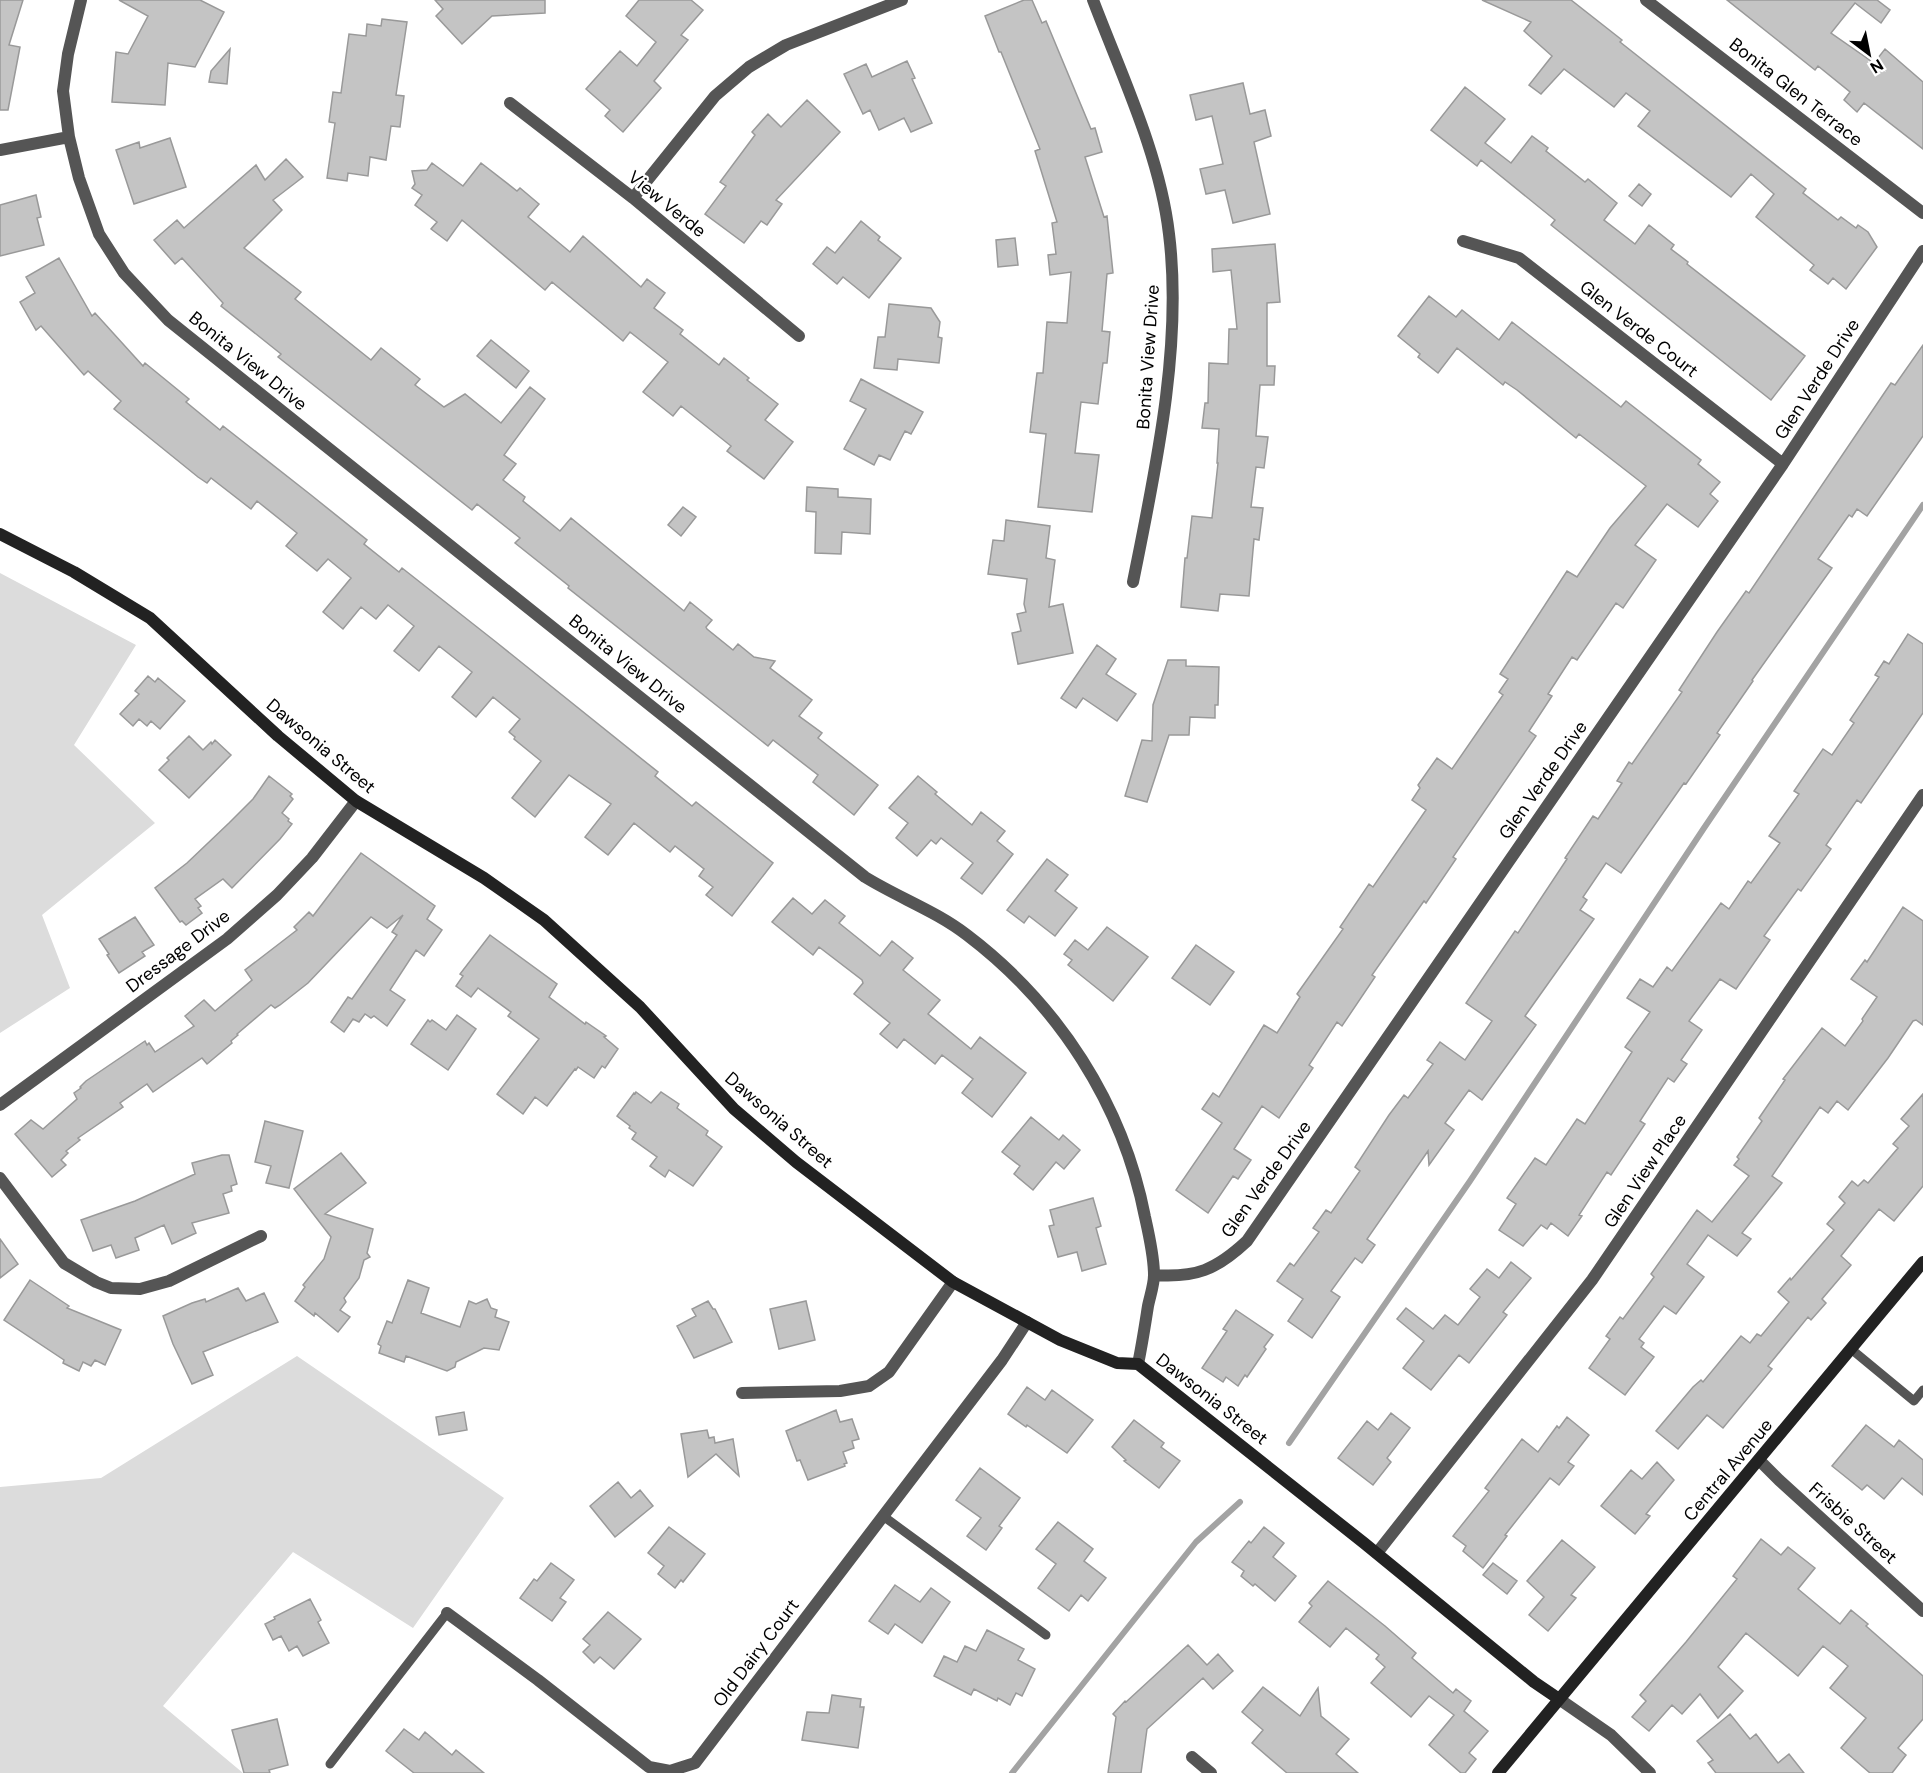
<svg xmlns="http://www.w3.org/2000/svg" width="1923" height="1773" viewBox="0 0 1923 1773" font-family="'DM Sans',sans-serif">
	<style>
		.green { fill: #dcdcdc }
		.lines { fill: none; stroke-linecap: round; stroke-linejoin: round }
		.stream { stroke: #a3a3a3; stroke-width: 6 }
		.building { fill: #c4c4c4; stroke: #999; stroke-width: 1.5 }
		.lane { stroke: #555; stroke-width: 9 }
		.street { stroke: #555; stroke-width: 12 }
		.secondary { stroke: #222; stroke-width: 12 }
		.labels { text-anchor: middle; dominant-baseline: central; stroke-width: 5; stroke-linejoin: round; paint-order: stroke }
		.street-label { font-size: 18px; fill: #000; stroke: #fff }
	</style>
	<rect width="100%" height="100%" fill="#fff"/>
	<!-- green -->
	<path class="green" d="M0 573 136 645 74 745 155 823 42 915 70 988 0 1033Z
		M297 1356 504 1498 413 1628 293 1552 163 1706 243 1773H0V1487L101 1478Z"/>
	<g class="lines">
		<!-- stream -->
		<path class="stream" d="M1289 1443 1470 1181 1704 828 1923 505
			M1012 1773 1196 1542 1240 1502"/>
	</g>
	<!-- building -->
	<path class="building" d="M0 0H23L9 45 20 47 8 110H0Z
		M119 0H200L224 12 195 67 168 63 165 105 112 102 116 52 128 54 148 16Z
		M435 0H545V13L492 16 462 44 436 16 443 9Z
		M639 0H691L703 10 681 35 688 40 654 81 661 88 623 132 605 116 610 110 586 89 620 51 637 66 656 42 626 16Z
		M1024 0H1032L1042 23 1046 21 1091 129 1095 128 1102 152 1085 157 1104 217 1107 216 1113 273 1107 274 1102 331 1110 332 1107 363H1103L1098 404 1081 402 1075 453 1099 455 1092 512 1038 507 1046 434 1030 432 1037 373H1043L1047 322 1067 323 1071 272 1050 275 1048 255 1056 254 1052 223 1057 222 1035 151 1040 149 1001 52H999L985 16Z
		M1482 0H1571L1622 40 1620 42 1806 189 1803 193 1838 220 1841 217 1856 228 1858 225 1868 232 1877 247 1846 289 1833 278 1828 284 1810 270 1814 265 1756 217 1774 194 1751 174 1731 197 1638 126 1650 111 1626 93 1614 107 1564 69 1541 94 1529 85 1552 56 1524 31 1531 22Z
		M1727 0H1877L1890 10 1881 23 1855 3 1831 33 1874 63 1885 49 1923 82V149L1864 103 1857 112 1844 100 1850 92 1818 66 1815 70Z
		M382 19 407 22 396 95 404 96 400 127 391 126 386 160 370 157 368 176 348 173 347 181 327 178 335 123 329 122 333 92 341 93 349 34 366 36 367 24 381 26Z
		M230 49 227 84 209 82 211 71Z
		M907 61 915 78 912 79 932 123 911 132 904 118 879 130 870 110 863 114 844 74 866 64 872 77Z
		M1243 83 1250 114 1265 110 1271 136 1254 142 1270 214 1233 223 1225 190 1206 194 1200 169 1223 164 1212 116 1196 120 1190 95Z
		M1465 87 1505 119 1485 143 1511 163 1532 136 1548 148 1546 151 1585 182 1588 179 1617 203 1604 220 1635 244 1649 225 1674 245 1671 249 1688 262 1687 264 1805 356 1771 400 1551 225 1555 220 1481 160 1477 166 1431 130Z
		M807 100 840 132 776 200 782 204 767 225 761 221 744 243 705 214 726 186 720 182 755 135 752 132 768 114 781 127Z
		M170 138 186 187 134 204 116 150 139 142 140 148Z
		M286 159 303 177 273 200 282 210 244 248 301 292 295 299 371 360 381 348 420 379 415 385 444 407 465 394 501 423 530 387 545 399 504 455 516 464 503 480 525 497 523 501 560 531 571 518 684 611 690 602 712 620 706 627 707 629 733 650 738 644 754 657 775 661 770 668 812 700 799 716 822 733 818 738 878 785 854 815 813 782 818 775 773 740 768 746 568 588 569 586 515 543 520 538 477 504 472 510 278 357 281 354 221 306 223 303 182 258 175 264 154 240 177 220 184 228 256 165 265 180Z
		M432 163 463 186 481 163 517 191 520 188 539 204 528 217 570 252 583 236 641 287 647 279 665 293 654 308 683 330 680 334 719 365 724 358 749 378 747 380 778 404 765 420 793 442 764 479 727 451 731 446 681 406 673 416 643 392 668 362 630 332 623 341 552 282 545 290 462 220 447 241 431 229 437 222 415 205 422 195 412 188 415 184 412 171 427 170Z
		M1639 184 1651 194 1642 206 1629 196Z
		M36 195 41 217 37 218 44 245 0 256V205Z
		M861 221 880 237 878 240 901 258 869 298 843 277 837 284 813 264 827 247 835 253Z
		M1015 238 1018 265 998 267 996 240Z
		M1275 244 1280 302 1267 303V366H1275L1274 385H1260L1256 436 1268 437 1264 468 1256 467 1251 507 1263 508 1259 540 1254 539 1249 596 1220 594 1218 611 1181 607 1185 558H1187L1192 516 1212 518 1218 463H1217L1219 429 1202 428 1205 403H1208L1209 363 1228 364 1229 329H1237L1231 270 1213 272 1212 249Z
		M59 258 92 316 95 313 143 366 145 363 189 399 186 402 220 430 223 426 311 495 367 540 364 544 399 572 402 568 496 642 658 772 655 776 692 806 696 802 773 863 732 916 706 895 713 887 699 876 704 869 675 846 670 852 634 823 608 855 585 837 611 804 569 775 535 817 512 798 541 761 514 739 515 737 509 732 520 719 493 697 476 717 452 697 472 672 439 646 419 671 394 651 414 626 388 605 376 619 361 607 343 629 323 612 351 578 328 559 317 571 286 546 297 533 257 501 251 509 211 478 207 483 198 477 114 409 121 401 88 371 84 375 41 326 36 330 20 302 35 293 26 277Z
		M1429 296 1456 317 1462 310 1499 340 1512 322 1621 407 1626 401 1701 460 1698 464 1720 482 1710 494 1718 501 1698 527 1667 504 1635 545 1656 560 1623 608 1616 603 1577 660 1572 657 1548 694 1552 696 1529 731 1536 736 1453 857 1456 859 1426 903 1424 901 1372 975 1375 977 1342 1026 1337 1022 1309 1065 1313 1068 1279 1118 1262 1106 1234 1149 1251 1160 1238 1179 1233 1176 1208 1213 1176 1190 1222 1123 1202 1109 1213 1093 1219 1097 1264 1025 1277 1033 1300 997 1297 994 1343 929 1340 927 1369 884 1373 887 1426 810 1412 800 1420 788 1418 785 1437 758 1452 769 1503 695 1499 692 1508 679 1500 674 1567 571 1577 577 1610 528 1646 486 1579 434 1576 438 1517 390 1505 382 1503 385 1457 348 1438 373 1418 357 1420 354 1398 336Z
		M889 304 931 308 940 322 938 337 942 338 939 363 898 359 897 370 874 368 878 337H885Z
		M491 340 529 371 516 388 477 356Z
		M1923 345V436L1867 516 1857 509 1852 517 1849 515 1818 559 1832 568 1752 680 1753 681 1717 733 1720 735 1686 784 1684 783 1621 873 1606 863 1583 897 1587 900 1580 910 1594 919 1525 1016 1536 1025 1482 1100 1469 1090 1445 1123 1454 1130 1429 1165 1428 1151 1367 1239 1375 1245 1362 1263 1355 1258 1331 1291 1340 1297 1312 1338 1288 1321 1303 1299 1277 1281 1290 1263 1294 1266 1319 1232 1313 1228 1326 1210 1331 1213 1360 1171 1355 1167 1389 1115 1404 1095 1408 1098 1433 1064 1427 1060 1440 1042 1465 1060 1492 1021 1466 1003 1515 931 1518 933 1567 859 1565 858 1593 816 1598 819 1622 783 1617 781 1629 762 1632 764 1682 692 1679 690 1717 632 1746 591 1749 593 1891 383 1895 385Z
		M861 379 923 412 911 434 905 431 890 460 879 455 874 465 844 449 866 409 850 401Z
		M807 487 838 489V497L871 499 870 534 842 532 841 554 815 553 816 512 806 511Z
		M683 507 696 517 681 536 668 525Z
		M1006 520 1050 526 1046 558 1055 560 1049 607 1063 604 1073 653 1018 664 1012 633 1021 631 1017 614 1026 612 1024 604 1027 579 988 574 993 540 1004 541Z
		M1908 634 1923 644V713L1861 803 1857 800 1826 845 1831 849 1801 891 1798 889 1764 936 1770 940 1736 989 1720 979 1689 1021 1702 1030 1681 1060 1687 1064 1674 1082 1668 1078 1640 1121 1645 1124 1611 1175 1607 1172 1579 1215 1582 1216 1568 1236 1551 1223 1547 1229 1541 1225 1523 1246 1499 1230 1516 1204 1507 1198 1535 1158 1546 1165 1577 1119 1585 1124 1632 1052 1625 1047 1650 1012 1627 998 1640 979 1653 987 1667 967 1672 971 1721 903 1729 909 1748 881 1751 883 1780 843 1769 836 1799 794 1794 791 1823 749 1832 755 1854 723 1850 720 1879 677 1875 675 1884 661 1889 664Z
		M1097 645 1116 659 1106 674 1136 694 1117 721 1083 698 1076 708 1061 698Z
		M1168 660H1186V666L1219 667 1218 705H1215V718L1190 717 1189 735H1169L1147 802 1125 796 1142 740 1152 741 1153 705Z
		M148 676 155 682 158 678 185 701 160 729 151 721 147 726 139 719 133 726 120 714 139 694 135 691Z
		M189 736 203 750 211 742 212 744 215 740 231 755 189 798 159 770 169 760 167 758Z
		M269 776 292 794 290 796 293 799 282 813 289 819 288 821 292 824 280 839 232 888 223 879 195 899 201 906 198 908 202 913 186 925 182 921 180 922 155 888 187 863 229 823 253 799Z
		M918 776 937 792 935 794 972 825 981 812 1005 831 997 841 1013 854 982 894 961 878 973 863 941 838 936 844 931 840 917 856 896 838 908 823 889 808Z
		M361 853 435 906 427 919 442 930 424 956 416 950 390 990 405 1000 387 1026 374 1016 371 1018 365 1014 359 1022 353 1019 344 1032 331 1022 348 997 352 999 397 935 392 932 403 915 387 928 371 917 308 983 280 1005 275 1008 271 1005 237 1034 238 1035 231 1041 232 1043 207 1064 202 1058 153 1092 147 1084 120 1103 123 1107 78 1138 80 1140 66 1151 68 1153 61 1160 66 1165 52 1177 15 1134 31 1120 43 1129 77 1099 74 1093 81 1088 80 1087 86 1081 145 1041 147 1045 149 1043 155 1052 194 1026 185 1016 204 1000 215 1011 252 980 245 970 297 930 294 927 309 912 313 916Z
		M1047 859 1068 875 1055 891 1077 908 1055 936 1029 916 1024 923 1007 910Z
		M793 898 812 914 825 900 845 916 839 923 880 956 892 941 913 958 903 970 940 1000 928 1014 971 1049 980 1037 1026 1073 992 1117 962 1093 973 1079 942 1055 935 1064 904 1039 897 1048 880 1034 890 1023 854 994 863 983 862 980 819 947 813 955 772 922Z
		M1903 907 1923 921V1025L1916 1020 1913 1021 1888 1058 1848 1110 1837 1101 1828 1113 1820 1107 1772 1176 1782 1183 1742 1233 1751 1239 1737 1256 1708 1235 1687 1264 1704 1277 1676 1314 1664 1306 1639 1339 1644 1343 1641 1347 1654 1357 1625 1395 1589 1368 1610 1339 1606 1336 1620 1317 1623 1319 1654 1277 1651 1274 1697 1210 1712 1222 1749 1176 1734 1165 1739 1159 1737 1157 1762 1121 1759 1118 1785 1080 1783 1079 1822 1028 1845 1046 1863 1021 1862 1019 1877 997 1851 979 1865 960 1867 962Z
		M135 917 154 945 142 952 145 956 119 973 107 955 109 954 99 939Z
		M1107 927 1148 957 1113 1001 1068 965 1072 960 1064 954 1075 940 1088 950Z
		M490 935 557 984 549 997 585 1024 586 1022 606 1036 604 1037 618 1049 605 1068 602 1066 594 1078 578 1067 576 1070 575 1069 547 1106 535 1097 523 1114 497 1094 539 1039 508 1016 511 1012 478 988 471 997 456 986 463 976 460 974Z
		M1196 945 1234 972 1210 1005 1172 978Z
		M457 1015 476 1029 448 1070 411 1044 428 1020 430 1022 432 1020 446 1030Z
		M636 1092 651 1103 661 1092 679 1104 677 1108 708 1131 706 1135 722 1147 693 1186 669 1170 665 1177 650 1166 657 1157 632 1139 636 1133 629 1128 630 1126 617 1116 634 1093 635 1094Z
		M1923 1094V1186L1894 1221 1879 1209 1841 1256 1851 1265 1822 1299 1826 1303 1811 1320 1808 1317 1768 1366 1772 1369 1723 1428 1707 1415 1678 1449 1656 1431 1693 1387 1701 1380 1703 1382 1741 1336 1750 1343 1757 1334 1761 1336 1789 1302 1778 1292 1790 1278 1791 1280 1834 1230 1827 1224 1845 1203 1839 1197 1852 1181 1858 1186 1864 1180 1868 1183 1898 1148 1893 1144 1909 1126 1901 1119Z
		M1031 1117 1059 1140 1063 1135 1080 1150 1064 1169 1056 1162 1033 1190 1014 1174 1020 1166 1002 1152Z
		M265 1121 303 1131 289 1188 266 1183 271 1166 255 1162Z
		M341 1153 366 1183 325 1214 373 1229 367 1253 370 1257 364 1260 359 1278 344 1298 346 1302 340 1310 350 1317 338 1332 315 1313 314 1316 295 1301 305 1287 303 1285 324 1259 331 1237 294 1189Z
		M222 1155H229L237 1184 231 1186 232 1191 223 1194 229 1213 192 1223 196 1233 172 1244 164 1225 135 1238 139 1250 116 1258 111 1245 93 1251 81 1220 135 1201 195 1174 192 1163Z
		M1093 1198 1101 1226 1096 1228 1106 1264 1082 1271 1077 1252 1058 1257 1049 1226 1054 1225 1050 1210Z
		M0 1239 18 1264 0 1278Z
		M1511 1262 1531 1278 1503 1312 1507 1315 1469 1363 1459 1355 1431 1390 1403 1368 1424 1341 1397 1319 1406 1308 1433 1329 1445 1315 1458 1325 1480 1297 1470 1289 1487 1269 1499 1278Z
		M30 1280 69 1306 67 1308 121 1330 105 1365 95 1360 91 1366 83 1362 79 1371 63 1363 64 1360 4 1320Z
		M408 1280 429 1288 421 1313 460 1327 469 1301 476 1304 487 1299 491 1308 497 1310 495 1317 509 1322 499 1350 484 1348 456 1362 455 1367 447 1371 406 1356 404 1362 379 1353 381 1346 378 1344 387 1321 392 1323Z
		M238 1288 246 1301 264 1293 278 1322 203 1352 213 1375 192 1384 173 1344 163 1316 192 1303 205 1299 206 1302Z
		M708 1301 713 1309H715L732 1342 694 1358 677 1326 696 1316 692 1309Z
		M806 1301 815 1340 779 1349 770 1309Z
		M1236 1310 1273 1335 1264 1347 1266 1349 1247 1377 1245 1375 1238 1386 1226 1377 1223 1382 1202 1368 1227 1331 1223 1329Z
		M1027 1387 1045 1400 1052 1390 1093 1420 1067 1453 1027 1425 1026 1427 1008 1414Z
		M836 1410 840 1422 852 1419 859 1439 852 1441 854 1448 843 1452 847 1463 844 1464 845 1466 808 1480 800 1460 797 1461 786 1431Z
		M464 1412 467 1430 439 1435 436 1417Z
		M1391 1413 1410 1428 1387 1458 1391 1462 1373 1485 1338 1458 1367 1421 1378 1430Z
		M1567 1417 1589 1435 1568 1462 1574 1466 1559 1485 1550 1478 1505 1535 1507 1536 1483 1568 1463 1551 1466 1546 1453 1536 1489 1491 1485 1488 1522 1439 1538 1452 1557 1426 1559 1428Z
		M1134 1420 1164 1443 1161 1447 1180 1461 1159 1488 1124 1461 1126 1460 1112 1447Z
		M1866 1425 1894 1447 1899 1440 1923 1460V1495L1902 1478 1884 1499 1867 1485 1862 1490 1832 1466Z
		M707 1430 709 1438 714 1437 715 1443 733 1439 739 1476 716 1454 688 1477 681 1434Z
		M1657 1462 1674 1480 1646 1514 1650 1516 1635 1534 1601 1506 1631 1470 1642 1479Z
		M980 1468 1020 1498 999 1526 1002 1528 986 1550 967 1536 981 1518 956 1500Z
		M618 1482 631 1498 640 1490 653 1506 615 1537 590 1506Z
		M1058 1522 1093 1549 1084 1561 1106 1578 1088 1601 1081 1595 1069 1611 1038 1588 1056 1564 1036 1549Z
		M669 1527 705 1554 683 1582 681 1580 675 1588 658 1574 664 1566 648 1553Z
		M1264 1527 1284 1543 1273 1557 1296 1576 1275 1601 1255 1584 1253 1586 1241 1576 1244 1571 1232 1562 1249 1541 1251 1543Z
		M1761 1539 1781 1555 1788 1547 1815 1568 1798 1589 1840 1624 1851 1610 1868 1624 1866 1626 1923 1676V1719L1898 1748 1906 1755 1892 1773H1870L1841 1748 1866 1718 1830 1688 1848 1666 1823 1646 1798 1676 1746 1633 1718 1667 1743 1691 1718 1718 1700 1694 1682 1714 1672 1705 1649 1731 1632 1717 1646 1701 1640 1695 1686 1642 1737 1579 1733 1576Z
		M1562 1540 1595 1567 1571 1595 1576 1598 1548 1631 1529 1615 1544 1597 1527 1581Z
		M551 1563 574 1580 560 1598 566 1602 552 1621 520 1598 534 1579 537 1581Z
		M1493 1563 1517 1581 1507 1594 1483 1575Z
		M1328 1581 1385 1626 1416 1653 1412 1658 1453 1693 1456 1689 1471 1701 1464 1711 1488 1731 1469 1753 1476 1759 1465 1773H1461L1429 1745 1454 1715 1429 1696 1411 1717 1371 1683 1385 1667 1376 1659 1379 1655 1346 1628 1330 1647 1299 1622 1312 1606 1309 1603Z
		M895 1585 920 1602 931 1588 950 1602 922 1643 895 1624 888 1634 869 1621Z
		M310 1599 321 1620 318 1622 329 1643 303 1656 297 1646 289 1651 281 1636 273 1640 265 1624 275 1619 274 1617Z
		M608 1612 641 1639 614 1669 600 1657 594 1663 583 1652 590 1645 583 1639Z
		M987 1630 1024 1649 1018 1660 1035 1669 1022 1696 1016 1693 1010 1705 998 1698 997 1701 974 1689 971 1695 934 1676 944 1656 957 1662 965 1646 976 1651Z
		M1188 1645 1207 1665 1218 1654 1233 1671 1213 1689 1203 1678 1147 1729 1141 1773H1108L1116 1717 1113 1714 1125 1701 1126 1702Z
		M1263 1687 1300 1716 1318 1688 1321 1716 1349 1739 1336 1754 1358 1773H1287L1252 1743 1263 1730 1242 1712Z
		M832 1695 861 1699 860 1707H864L858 1748 802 1740 807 1712 829 1713Z
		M1730 1714 1750 1739 1756 1734 1778 1763 1789 1754 1804 1773H1716L1708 1763 1713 1760 1697 1741Z
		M277 1719 288 1765 269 1770 270 1773H244L232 1730Z
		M404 1729 419 1740 425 1732 452 1755 456 1750 484 1773H414L386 1751Z"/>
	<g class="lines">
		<!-- lane -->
		<path class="lane" d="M1851 1349 1914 1401 1923 1390
			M883 1516 1046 1635
			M330 1764 447 1613"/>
		<!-- street -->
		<path class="street" d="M81 0 68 54 63 91 69 137 79 178 99 234 124 273 168 320 865 877C899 898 936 911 967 935 1058 1004 1123 1104 1145 1217 1149 1235 1154 1256 1154 1275 1154 1285 1150 1296 1148 1306 1145 1325 1142 1345 1138 1364
			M1093 0C1121 74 1160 155 1169 234 1183 346 1155 472 1133 582
			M1646 0 1923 213
			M510 103 633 198 799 336
			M0 150 69 137
			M633 198 715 96 749 67 786 45 902 0
			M1463 241 1519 258 1783 464
			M0 1105 227 939 277 895 312 858 356 801
			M0 1178 64 1263 96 1282 111 1288 140 1289 169 1281 261 1236
			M1154 1275C1196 1278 1216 1270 1247 1241L1783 464 1923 251
			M742 1393 840 1391 869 1386 889 1372 953 1282
			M1759 1460 1779 1480 1923 1611
			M1377 1553 1592 1280 1923 795
			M447 1613 538 1680 649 1767 670 1771 695 1763 1002 1360 1027 1322
			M1559 1699 1611 1735 1650 1773
			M1192 1757 1211 1773"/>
		<!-- secondary -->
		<path class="secondary" d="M0 534 74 572 150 618 278 736 356 801 484 878 544 920 640 1007 734 1109 796 1162 953 1282 1060 1340 1117 1363 1138 1364 1364 1543 1534 1682 1559 1699
			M1498 1773 1923 1262"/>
	</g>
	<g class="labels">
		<!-- street labels -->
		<g class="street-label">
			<text transform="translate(1796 92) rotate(38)">Bonita Glen Terrace</text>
			<text transform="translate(667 204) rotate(39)">View Verde</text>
			<text transform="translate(1639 329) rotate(38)">Glen Verde Court</text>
			<text transform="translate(1148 357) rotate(-86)">Bonita View Drive</text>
			<text transform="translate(248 361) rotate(39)">Bonita View Drive</text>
			<text transform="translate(1817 379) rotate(-57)">Glen Verde Drive</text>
			<text transform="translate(628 664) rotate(39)">Bonita View Drive</text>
			<text transform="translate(321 746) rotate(40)">Dawsonia Street</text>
			<text transform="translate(1543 780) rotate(-55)">Glen Verde Drive</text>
			<text transform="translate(178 951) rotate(-37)">Dressage Drive</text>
			<text transform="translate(779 1120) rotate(41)">Dawsonia Street</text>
			<text transform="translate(1645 1171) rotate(-56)">Glen View Place</text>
			<text transform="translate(1266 1179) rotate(-54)">Glen Verde Drive</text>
			<text transform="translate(1212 1399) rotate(38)">Dawsonia Street</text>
			<text transform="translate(1728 1470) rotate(-50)">Central Avenue</text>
			<text transform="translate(1853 1523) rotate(42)">Frisbie Street</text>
			<text transform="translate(756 1653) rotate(-53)">Old Dairy Court</text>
		</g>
	</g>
	<!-- north arrow -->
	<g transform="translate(1869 54) rotate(148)" stroke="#ffffff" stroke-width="4.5" paint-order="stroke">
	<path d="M0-4.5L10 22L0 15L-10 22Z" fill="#000000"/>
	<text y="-9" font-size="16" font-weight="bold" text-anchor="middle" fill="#000000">N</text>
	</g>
</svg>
